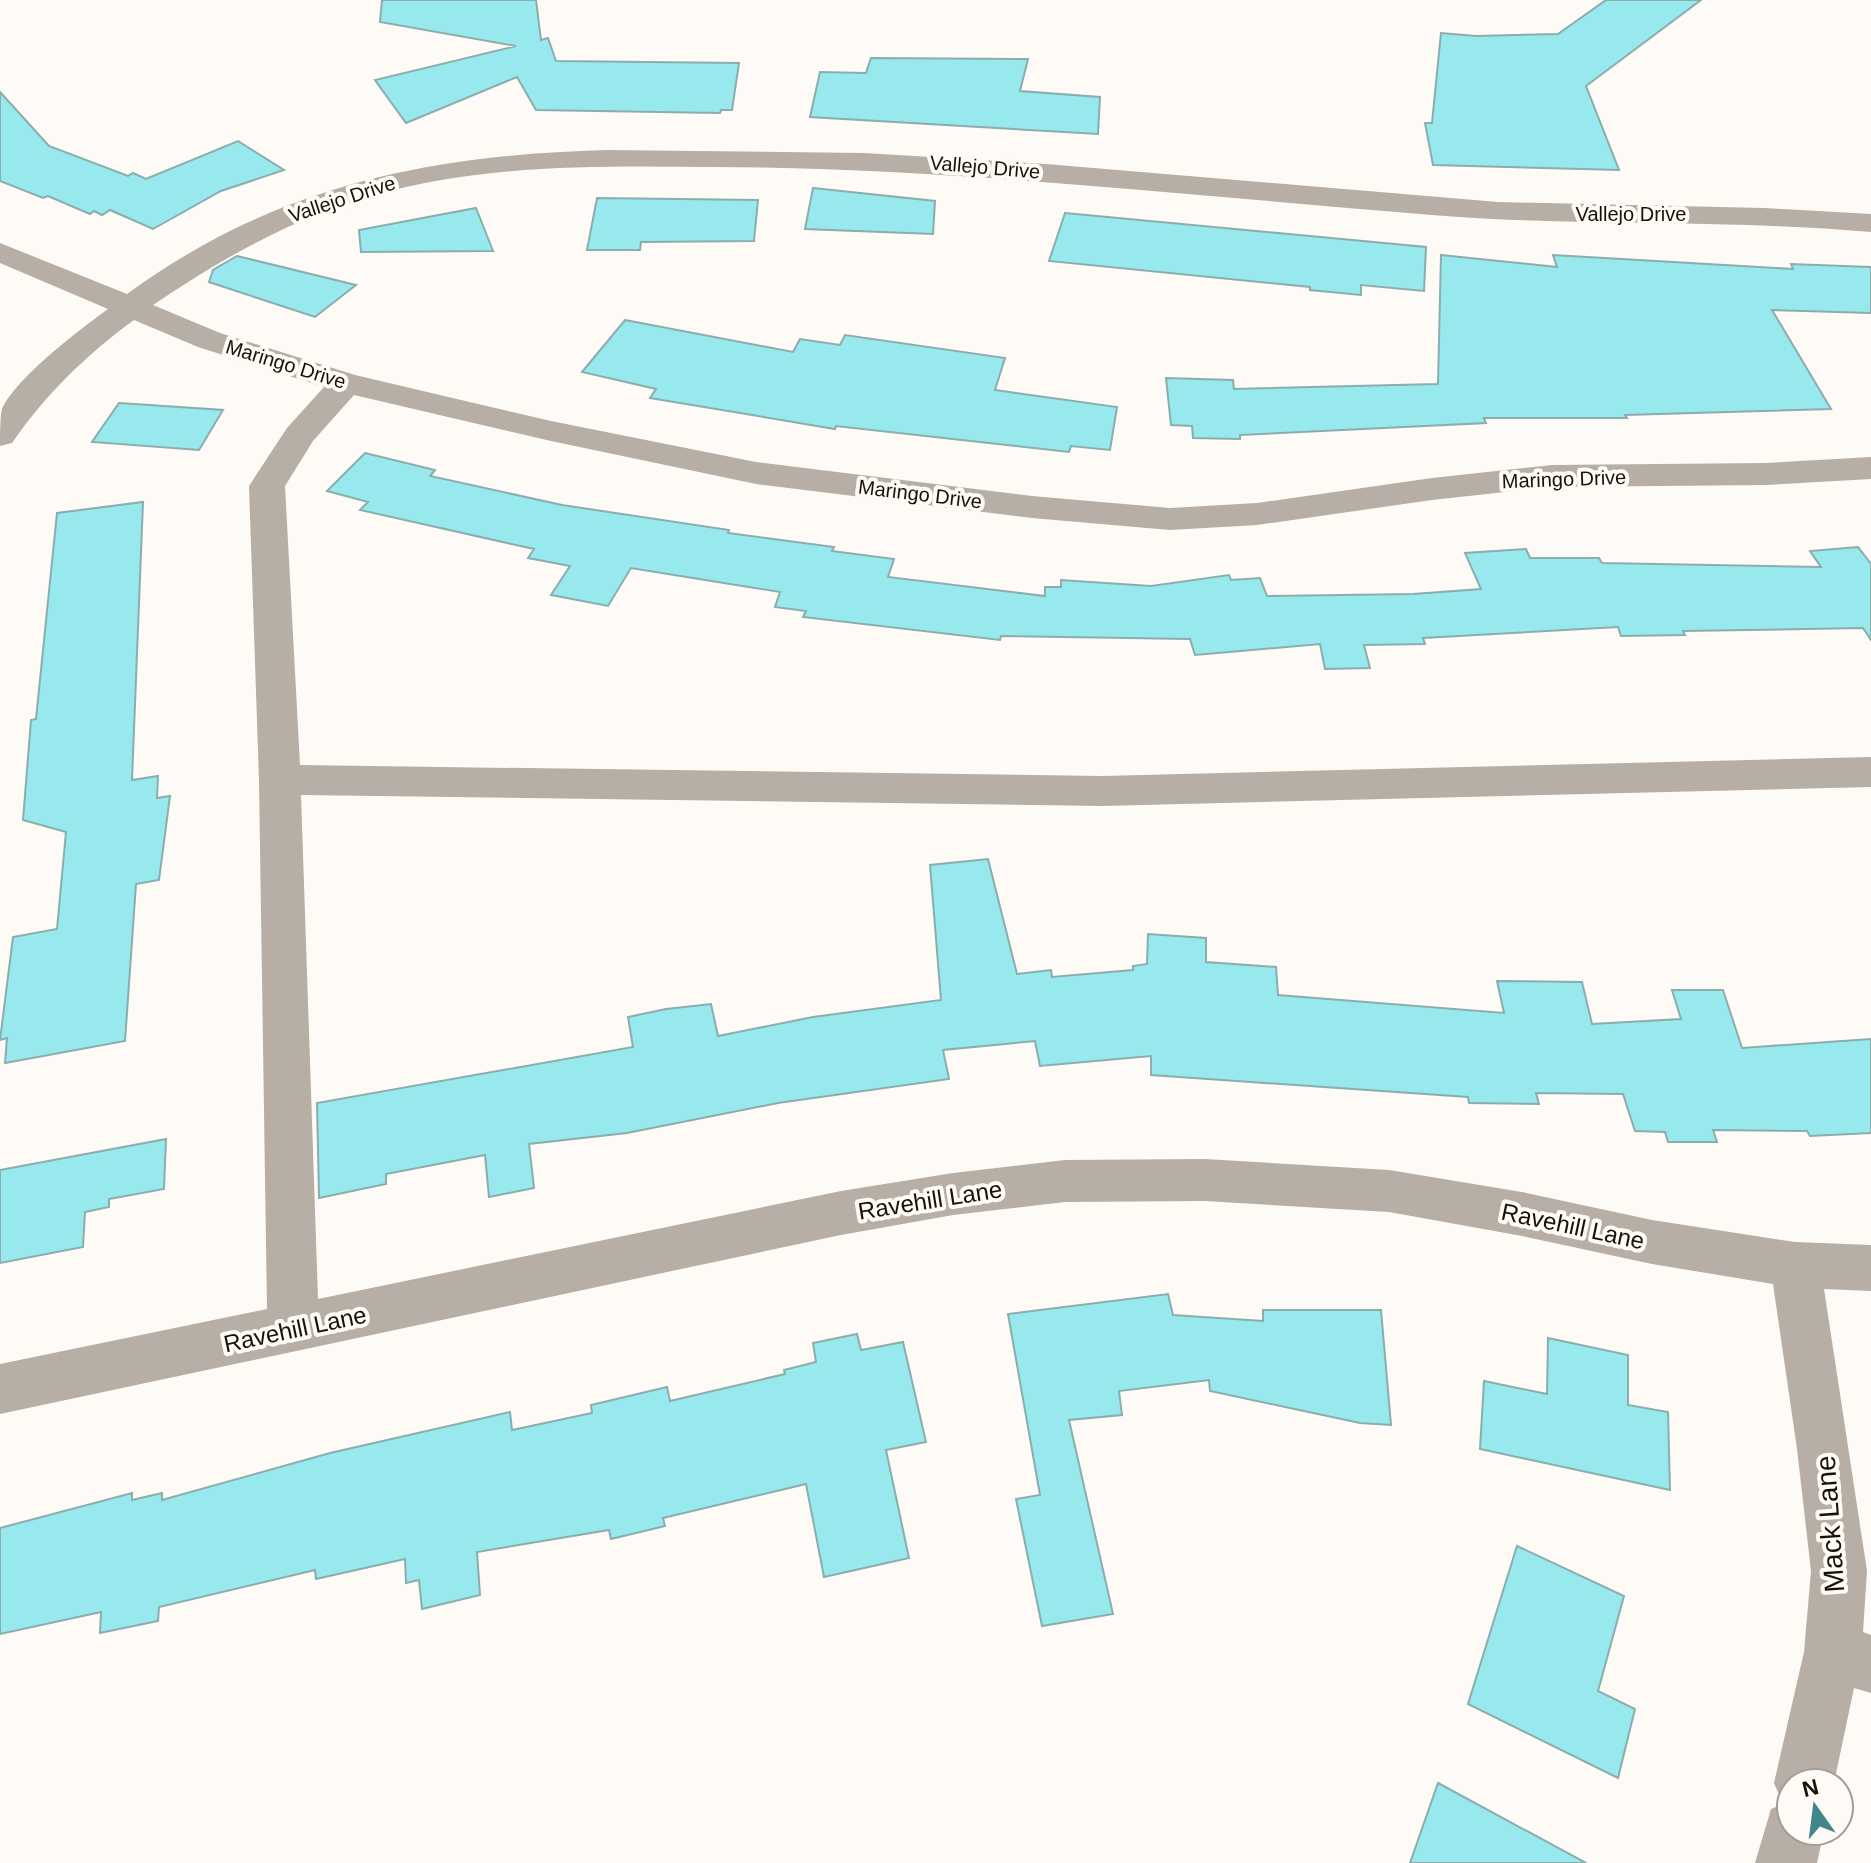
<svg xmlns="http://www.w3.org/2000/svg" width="1871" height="1863" viewBox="0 0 1871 1863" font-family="Helvetica,sans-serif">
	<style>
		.building { fill: #98e9ed; stroke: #8aadae; stroke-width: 2 }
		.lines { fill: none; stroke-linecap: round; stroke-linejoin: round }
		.minor { fill: #b7aea5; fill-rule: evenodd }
		.labels { text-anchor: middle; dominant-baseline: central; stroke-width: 8; stroke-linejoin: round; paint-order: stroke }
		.far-street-label { font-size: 20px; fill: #19120a; stroke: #fefaf5 }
		.street-label { font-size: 24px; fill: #19120a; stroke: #fefaf5 }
		.near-street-label { font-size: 28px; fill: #19120a; stroke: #fefaf5 }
	</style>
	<rect width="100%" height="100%" fill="#fefaf5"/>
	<!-- building -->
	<path class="building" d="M382 0H536L541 40 548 38 556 61 739 63 732 110H721L720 113 536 110 517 77 406 123 375 80 516 46 380 22Z
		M1606 0H1701L1586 86 1619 170 1433 165 1425 123H1432L1441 33 1476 36 1558 34Z
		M871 58 1028 59 1020 91 1100 97 1098 134 810 117 820 72 866 73Z
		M0 92 49 146 128 176 133 173 146 179 238 141 284 170 221 191 153 229 110 210 102 215 94 211 90 214 48 196 43 198 0 181Z
		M813 188 935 201 933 234 805 229Z
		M597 198 758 200 754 241 641 242 640 250H587Z
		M476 208 493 251 361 252 359 230Z
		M1065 213 1426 247 1424 291 1361 285V295L1310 290V287L1049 261Z
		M1441 255 1557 267 1553 255 1793 269 1791 264 1871 267V313L1772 310 1831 409 1625 415 1627 418H1484L1486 423 1240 435V439L1193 438 1192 426 1171 425 1166 378 1233 380 1234 389 1438 384Z
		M237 256 356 285 315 317 209 282 213 270Z
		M625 320 793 352 800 339 840 345 845 335 1005 358 995 390 1117 407 1110 450 1071 446 1069 452 836 426 835 429 650 398 656 389 582 372Z
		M119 403 164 406 223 410 199 450 92 442Z
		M365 453 435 470 430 476 562 505 729 530 728 533 834 547 832 551 894 559 888 577 1045 596V587H1061V580L1151 586 1229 575 1231 580 1260 578 1267 596 1413 594 1481 589 1465 553 1526 549 1530 558H1599L1602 563 1821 567 1810 551 1858 547 1871 564V640L1863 628 1683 631 1685 635 1621 636 1618 627 1423 638 1425 644 1364 645 1370 668 1325 669 1320 644 1195 655 1190 639 1001 636 1000 640 803 617 806 611 775 607 780 592 631 568 608 606 551 595 570 566 528 558 534 549 360 510 368 502 327 491Z
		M143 502 132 780 158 776 157 798 170 796 159 880 136 884 125 1041 5 1063 7 1038 0 1040 13 937 57 929 66 832 23 820 31 720 36 719 57 513Z
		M988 859 1017 974 1051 970 1052 977 1133 970V966L1147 964 1148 934 1206 938V962L1276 967 1278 995 1504 1013 1497 981 1582 982 1592 1024 1681 1019 1672 990H1723L1742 1048 1871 1039V1133L1810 1136 1807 1131 1713 1130 1717 1142H1668L1665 1132 1635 1131 1623 1094 1536 1093 1539 1104 1469 1103 1468 1097 1151 1075V1056L1040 1066 1035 1041 943 1050 949 1079 778 1103 627 1133 529 1144 534 1188 489 1197 485 1155 386 1174V1184L319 1198 317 1103 633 1047 628 1017 666 1009 711 1004 718 1036 813 1017 941 1000 930 865Z
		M166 1139 164 1189 109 1199V1207L85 1212 83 1247 0 1263V1170Z
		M1168 1294 1173 1315 1263 1321V1310H1381L1391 1425 1360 1423 1210 1391 1209 1380 1119 1391 1122 1415 1069 1420 1113 1614 1042 1626 1016 1499 1040 1495 1008 1314Z
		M857 1334 861 1350 903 1342 926 1442 886 1450 909 1558 824 1577 806 1484 663 1518 665 1526 611 1539 609 1530 477 1552 480 1595 422 1609 419 1580 406 1583 405 1559 316 1579 315 1570 159 1607 158 1621 100 1633 101 1612 0 1634V1528L132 1493V1500L162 1493V1500L330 1453 510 1412 512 1430 592 1413 591 1405 667 1387 670 1401 785 1374 784 1370 816 1362 813 1343Z
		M1548 1338 1628 1355V1405L1668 1412 1670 1490 1480 1449 1484 1381 1547 1394Z
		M1517 1546 1624 1596 1598 1691 1635 1709 1618 1778 1468 1704Z
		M1438 1783 1586 1863H1410Z"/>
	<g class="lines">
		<!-- minor -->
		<path class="minor" d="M606 150 864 153 1046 164 1498 202 1764 208 1871 214V232C1725 219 1578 227 1432 215 1192 196 954 168 713 167 606 166 494 164 389 191 304 212 225 256 153 305L220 333 355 375 551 421 756 462 1032 496 1170 508 1257 503 1432 478 1552 465 1766 463 1871 457V479L1766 485 1552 487 1432 500 1257 525 1170 530 1032 518 756 484 551 441 354 395 313 441 285 486 300 765 1102 776 1871 757V787L1102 806 301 795 318 1299 841 1191 953 1173 1065 1160 1205 1159 1389 1170 1522 1192 1652 1220 1795 1242 1871 1245V1291L1824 1289 1867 1571 1863 1632 1871 1635V1693L1854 1688 1834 1783H1791V1831H1824L1817 1863H1755L1771 1809 1783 1804 1774 1783 1804 1652 1811 1571 1797 1449 1773 1284 1652 1264 1522 1236 1389 1212 1205 1201 1065 1202 953 1215 841 1235 0 1414V1364L267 1309 259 780 249 486 287 428 324 387 198 347 134 320C86 355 46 394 12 443L0 446C0 435 0 418 2 409 16 378 79 330 108 309L0 263V243L127 294C275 186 427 155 606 150Z"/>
	</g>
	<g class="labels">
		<!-- far-street labels -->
		<g class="far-street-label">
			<text transform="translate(985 167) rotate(5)">Vallejo Drive</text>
			<text transform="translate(342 199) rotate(-18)">Vallejo Drive</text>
			<text x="1631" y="214">Vallejo Drive</text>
			<text transform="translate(286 364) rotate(17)">Maringo Drive</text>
			<text transform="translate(1564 479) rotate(-2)">Maringo Drive</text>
			<text transform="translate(920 494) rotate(7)">Maringo Drive</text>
		</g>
		<!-- street labels -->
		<g class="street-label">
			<text transform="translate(930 1200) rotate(-9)">Ravehill Lane</text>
			<text transform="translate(1573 1226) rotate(12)">Ravehill Lane</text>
			<text transform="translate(295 1329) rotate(-12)">Ravehill Lane</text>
		</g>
		<!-- near-street labels -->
		<g class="near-street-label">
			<text transform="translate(1830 1524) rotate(-94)">Mack Lane</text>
		</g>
	</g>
	<!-- north arrow -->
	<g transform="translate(1815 1807) rotate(346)"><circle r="38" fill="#fefaf5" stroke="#a29d97" stroke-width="2"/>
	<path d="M0-6L14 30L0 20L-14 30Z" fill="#3f878b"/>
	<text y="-12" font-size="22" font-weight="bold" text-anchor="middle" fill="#19120a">N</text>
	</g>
</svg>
